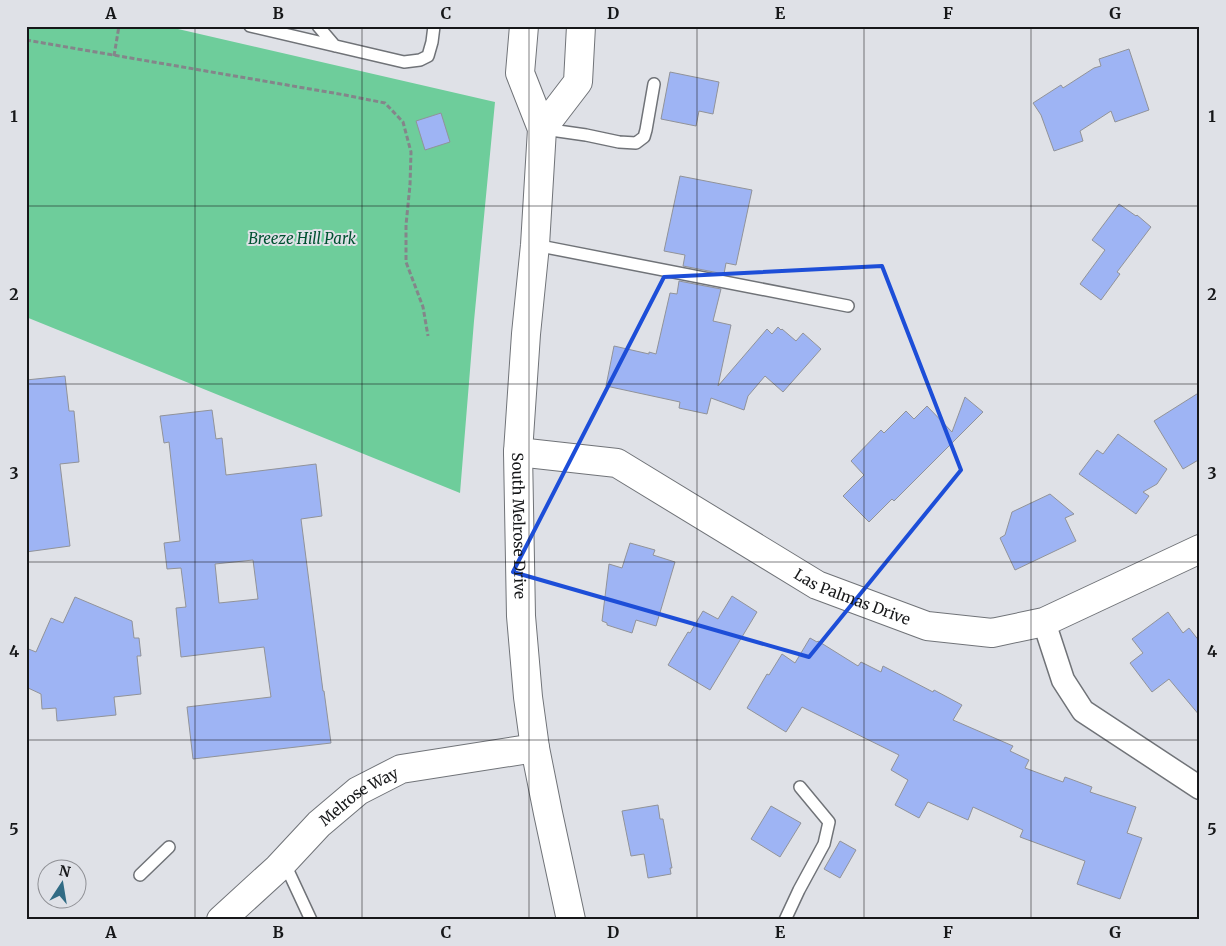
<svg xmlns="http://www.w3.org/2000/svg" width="1226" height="946" viewBox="0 0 1226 946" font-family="Merriweather,serif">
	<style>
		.green { fill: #6ecd9b }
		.building { fill: #9eb4f4; stroke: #919399; fill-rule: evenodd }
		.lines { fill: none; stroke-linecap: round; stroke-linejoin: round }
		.lane-casing { stroke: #707378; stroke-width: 14 }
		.street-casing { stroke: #707378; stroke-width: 25 }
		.secondary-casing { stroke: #707378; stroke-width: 30 }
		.primary-casing { stroke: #707378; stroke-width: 30 }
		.path { stroke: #84858a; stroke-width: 3; stroke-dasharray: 5 2.5; stroke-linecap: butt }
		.lane { stroke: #fff; stroke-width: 11 }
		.street { stroke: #fff; stroke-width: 22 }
		.secondary { stroke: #fff; stroke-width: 28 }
		.primary { stroke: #fff; stroke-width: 28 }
		.marked { fill: none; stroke: #1d4ed8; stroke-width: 4; stroke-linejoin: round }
		.grid { fill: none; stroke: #161719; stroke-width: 1; stroke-opacity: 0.55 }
		.labels { text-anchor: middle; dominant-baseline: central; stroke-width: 4; stroke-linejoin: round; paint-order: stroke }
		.park-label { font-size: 15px; font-style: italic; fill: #005131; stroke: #dfe1e7 }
		.street-label { font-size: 15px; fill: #161719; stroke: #dfe1e7 }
		.neatline { fill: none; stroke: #161719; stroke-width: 2 }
		.grid-label { font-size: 16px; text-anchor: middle; font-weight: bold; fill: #161719 }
	</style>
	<rect width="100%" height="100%" fill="#dfe1e7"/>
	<!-- green -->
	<path class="green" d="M26 26H165L495 102 474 321 460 493 26 317Z"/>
	<!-- building -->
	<path class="building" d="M1129 49 1149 110 1115 122 1111 111 1080 131 1083 141 1054 151 1041 115 1033 103 1061 85 1063 88 1094 68 1101 66 1099 59Z
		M670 72 719 82 713 114 699 111 696 126 661 119Z
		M441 113 450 142 425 150 416 121Z
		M680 176 752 190 736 265 726 263 724 274 683 266 685 255 664 251Z
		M1119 204 1136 216 1137 215 1151 227 1117 272 1120 274 1101 300 1080 284 1105 250 1092 240Z
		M679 281 721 289 713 321 731 325 718 386 767 329 772 334 778 327 781 330 782 329 796 341 803 333 821 349 783 392 765 376 748 396 744 410 711 398 707 414 679 408 680 402 606 386 614 346 649 354V352L656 354 670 293 677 294Z
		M65 376 69 411H74L79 462 60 464 70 546 26 552V380Z
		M1200 392V459L1183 469 1154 421Z
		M965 397 983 412 894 501 892 499 869 522 843 496 864 475 851 461 881 430 884 433 906 411 914 419 927 406 952 432Z
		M212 410 216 439 222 438 226 475 316 464 322 516 301 519 323 691H324L331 743 193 759 187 707 271 697 264 647 181 657 176 608 186 607 181 568 167 569 164 543 180 541 169 442 164 443 160 416ZM253 560 258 599 219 603 215 564Z
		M1118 434 1167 469 1157 484 1143 492 1149 496 1136 514 1079 474 1097 450 1103 454Z
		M1050 494 1074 514 1065 518 1076 541 1015 570 1000 538 1005 535 1012 512Z
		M630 543 655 550 653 555 675 562 656 626 636 620 632 633 607 625V623L602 621 609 564 622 568Z
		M732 596 757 612 710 690 668 665 688 632 690 633 703 611 718 619Z
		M75 597 132 621 134 638H139L141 656H137L141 694 114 697 116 715 57 721 56 708 42 709 41 694 26 687V648L36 652 51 618 63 623Z
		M1168 612 1183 633 1189 628 1200 642V716L1169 679 1152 692 1130 663 1143 653 1132 639Z
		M810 638 817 642 818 641 858 666 861 662 881 672 883 666 933 692 934 690 962 705 953 720 1013 746 1010 751 1029 760 1025 768 1063 782 1065 777 1092 787 1090 792 1136 807 1127 833 1142 838 1120 899 1077 884 1085 861 1020 837 1023 830 973 807 968 820 928 802 919 818 895 805 908 780 891 770 899 755 802 707 786 732 747 708 767 674 769 675 782 654 795 663Z
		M658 805 660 819H663L672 868H670L671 874 648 878 644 854 631 856 622 811Z
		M771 806 801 823 780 857 751 839Z
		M840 841 856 850 840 878 824 869Z"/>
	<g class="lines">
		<defs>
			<path id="lane" d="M250 26 404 62 420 60 428 56 432 42 434 26
				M318 26 335 46
				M544 129 586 135 619 142 636 143 644 137 646 130 654 84
				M535 245 848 306
				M284 862 311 920
				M140 875 169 847
				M785 920 799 890 824 844 829 822 800 787"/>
			<path id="street" d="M1044 622 1063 680 1083 711 1200 788"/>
			<g id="secondary">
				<path id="s1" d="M518 452 617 463 817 585 927 626 992 633 1044 622 1200 549"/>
				<path id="s2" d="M221 920 278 868 319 824 358 791 401 769 535 748"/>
			</g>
			<g id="primary">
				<path id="s3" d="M524 26 520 73 542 129 535 245 526 334 518 452 521 616 528 697 535 748 548 813 571 920"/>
				<path d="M542 129 578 82 581 26"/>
			</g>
		</defs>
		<!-- lane casing -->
		<use href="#lane" class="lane-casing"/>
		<!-- street casing -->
		<use href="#street" class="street-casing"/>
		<!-- secondary casing -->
		<use href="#secondary" class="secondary-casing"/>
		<!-- primary casing -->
		<use href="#primary" class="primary-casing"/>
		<!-- path -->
		<path class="path" d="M26 40 345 95 385 103 403 122 411 152 410 185 406 225V262L423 307 428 336
			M114 56 119 26"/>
		<!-- lane -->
		<use href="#lane" class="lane"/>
		<!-- street -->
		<use href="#street" class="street"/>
		<!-- secondary -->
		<use href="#secondary" class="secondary"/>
		<!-- primary -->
		<use href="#primary" class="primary"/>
	</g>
	<!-- marked area -->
	<path class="marked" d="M882 266 961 470 809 657 513 572 664 277Z"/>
	<!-- grid -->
	<path class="grid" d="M195 26V920M362 26V920M529 26V920M697 26V920M864 26V920M1031 26V920M26 206H1200M26 384H1200M26 562H1200M26 740H1200"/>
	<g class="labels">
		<!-- park labels -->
		<g class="park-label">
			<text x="302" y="238">Breeze Hill Park</text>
		</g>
		<!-- street labels -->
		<g class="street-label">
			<text stroke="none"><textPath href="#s3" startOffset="505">South Melrose Drive</textPath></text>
			<text stroke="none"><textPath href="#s1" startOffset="371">Las Palmas Drive</textPath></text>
			<text stroke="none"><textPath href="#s2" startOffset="186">Melrose Way</textPath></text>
		</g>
	</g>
	<!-- border -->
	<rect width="1226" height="946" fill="none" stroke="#dfe1e7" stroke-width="55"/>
	<!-- north arrow -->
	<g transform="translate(62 884) rotate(12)"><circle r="24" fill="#dfe1e7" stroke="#8f9095"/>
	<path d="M0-4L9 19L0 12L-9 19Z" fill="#316b84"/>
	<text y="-8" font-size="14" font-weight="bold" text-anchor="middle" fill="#161719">N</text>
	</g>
	<rect x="28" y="28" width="1170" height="890" class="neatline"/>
	<g class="grid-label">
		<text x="111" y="19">A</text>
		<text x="278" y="19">B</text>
		<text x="446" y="19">C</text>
		<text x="613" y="19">D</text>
		<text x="780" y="19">E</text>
		<text x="948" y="19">F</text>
		<text x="1115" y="19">G</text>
		<text x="14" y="122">1</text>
		<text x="1212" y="122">1</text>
		<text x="14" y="300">2</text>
		<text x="1212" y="300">2</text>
		<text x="14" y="479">3</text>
		<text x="1212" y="479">3</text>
		<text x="14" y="657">4</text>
		<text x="1212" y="657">4</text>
		<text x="14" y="835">5</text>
		<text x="1212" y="835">5</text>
		<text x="111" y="938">A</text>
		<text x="278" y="938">B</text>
		<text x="446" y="938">C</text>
		<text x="613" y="938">D</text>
		<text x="780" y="938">E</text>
		<text x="948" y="938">F</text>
		<text x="1115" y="938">G</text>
	</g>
</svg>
